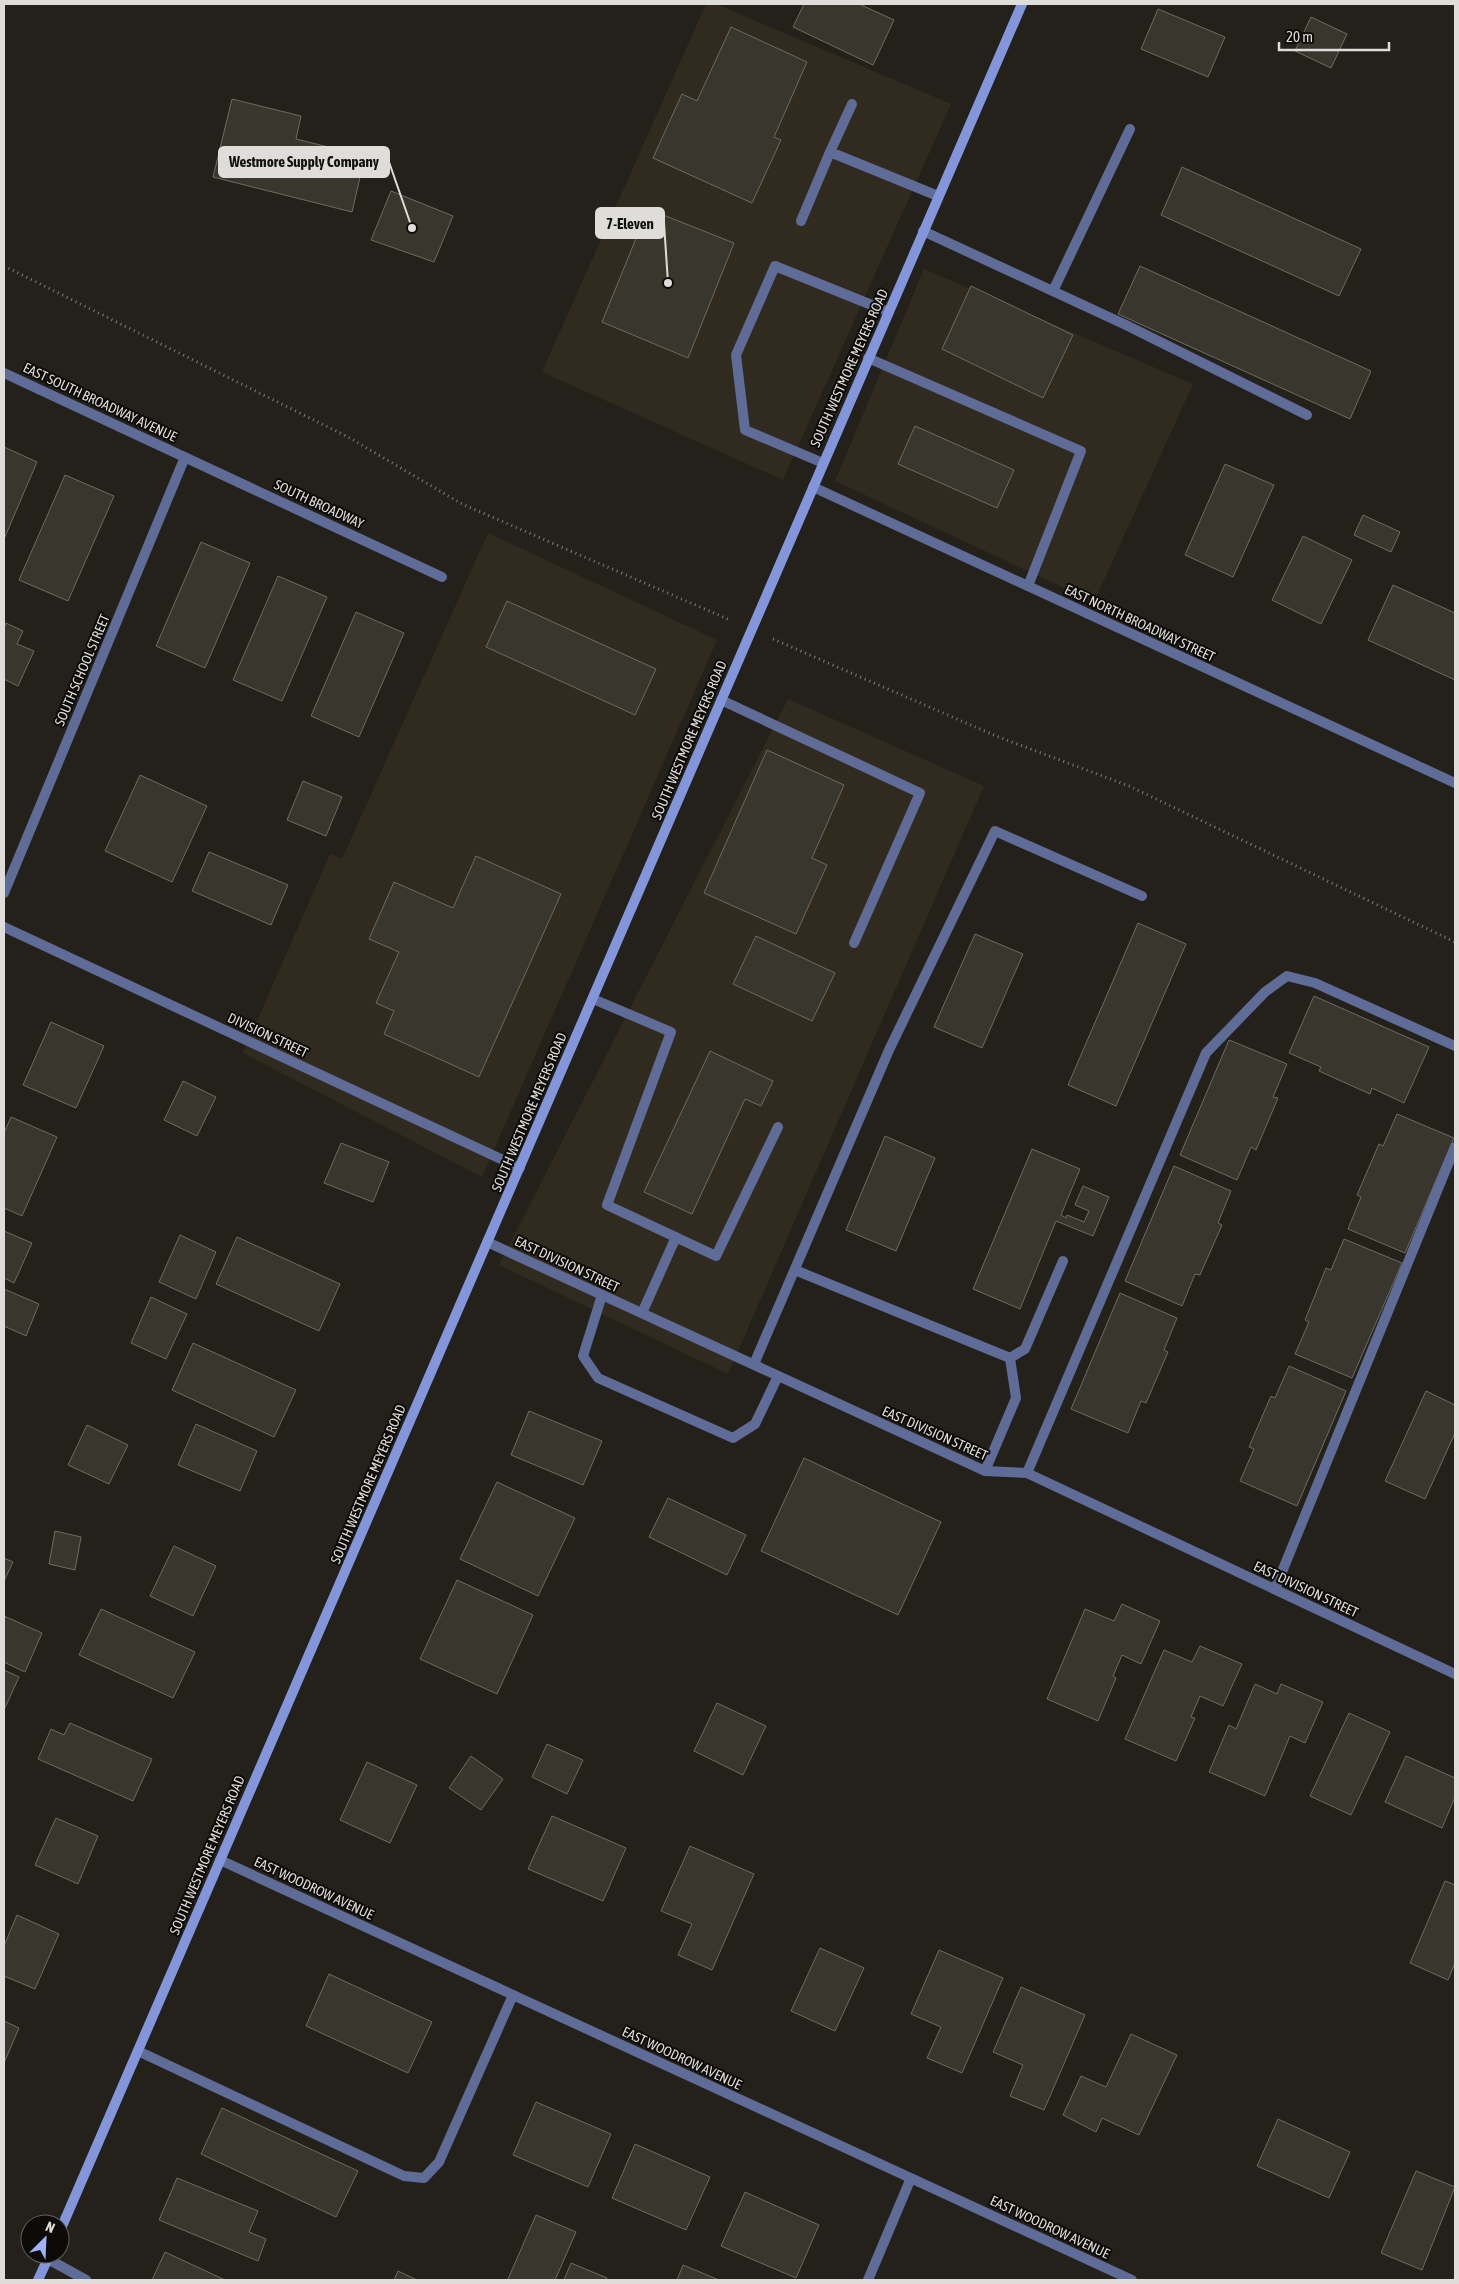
<svg xmlns="http://www.w3.org/2000/svg" width="1459" height="2284" viewBox="0 0 1459 2284" font-family="'Asap Condensed',sans-serif">
	<style>
		.built { fill: #312b1f }
		.building { fill: #39362e; stroke: #6e6b63 }
		.lines { fill: none; stroke-linecap: round; stroke-linejoin: round }
		.path { stroke: #807e78; stroke-width: 3; stroke-dasharray: 1 4; stroke-linecap: butt }
		.lane { stroke: #5f6c97; stroke-width: 10 }
		.street { stroke: #5f6c97; stroke-width: 10 }
		.secondary { stroke: #8396dc; stroke-width: 10 }
		.labels { text-anchor: middle; dominant-baseline: central; stroke-width: 4; stroke-linejoin: round; paint-order: stroke }
		.street-label { font-size: 14px; fill: #dfddd9; stroke: #0c0b08 }
		.leader { fill: none; stroke: #dfddd9; stroke-width: 2 }
		.callout-dot { fill: #dfddd9; stroke: #0c0b08; stroke-width: 2 }
		.callout { fill: #dfddd9; stroke: #dfddd9; stroke-width: 2 }
		.callout-label { font-size: 15px; text-anchor: middle; font-weight: bold; fill: #111 }
	</style>
	<rect width="100%" height="100%" fill="#24211a"/>
	<!-- built -->
	<path class="built" d="M706 4H716L951 104 783 480 542 372Z
		M924 269 1193 384 1094 602 835 481Z
		M488 533 717 640 482 1177 243 1053 330 854 342 859Z
		M788 699 984 786 728 1374 499 1265Z"/>
	<!-- building -->
	<path class="building" d="M804 4H859L894 20 873 65 793 27Z
		M1158 9 1225 37 1208 77 1141 49Z
		M1311 17 1347 34 1331 68 1295 51Z
		M731 27 807 62 774 137 781 140 752 203 653 158 682 94 697 101Z
		M232 99 301 116 296 139 365 156 352 212 213 177Z
		M1182 167 1361 249 1339 296 1161 215Z
		M391 191 453 216 434 262 371 240Z
		M648 209 734 243 688 358 602 322Z
		M1140 266 1371 371 1350 419 1118 314Z
		M971 286 1073 335 1043 398 942 349Z
		M915 426 1014 470 997 508 898 464Z
		M4 447 37 462 4 539Z
		M1225 464 1274 485 1233 577 1185 555Z
		M65 475 114 496 68 601 19 580Z
		M1363 515 1400 532 1391 552 1354 535Z
		M1303 536 1352 560 1321 624 1272 600Z
		M201 542 250 563 205 668 156 646Z
		M278 576 327 597 282 701 233 680Z
		M1393 585 1455 613V680L1368 640Z
		M507 601 656 669 635 715 486 647Z
		M356 612 404 633 359 737 311 716Z
		M6 623 23 631 17 644 34 651 18 686 4 679V628Z
		M767 750 844 785 812 858 827 865 796 934 704 893Z
		M140 775 207 806 172 882 105 851Z
		M303 781 342 797 326 836 287 820Z
		M209 852 288 885 271 925 192 891Z
		M476 856 561 894 479 1077 384 1034 394 1011 376 1003 399 952 369 939 394 882 453 908Z
		M1138 923 1186 944 1116 1106 1068 1085Z
		M975 934 1023 954 982 1048 934 1027Z
		M756 936 835 973 812 1021 733 984Z
		M1314 996 1429 1047 1404 1103 1372 1088 1370 1094 1319 1071 1321 1067 1289 1053Z
		M51 1022 104 1046 76 1108 23 1085Z
		M1229 1040 1287 1064 1273 1097 1278 1098 1256 1150 1251 1147 1237 1180 1180 1155Z
		M710 1051 773 1081 761 1106 745 1099 692 1214 644 1192Z
		M183 1081 216 1097 197 1136 164 1120Z
		M1397 1114 1454 1138 1405 1253 1348 1229 1361 1197 1357 1195 1379 1144 1383 1146Z
		M11 1117 57 1137 22 1216 4 1208V1133Z
		M885 1136 935 1158 896 1251 846 1230Z
		M341 1143 389 1162 373 1202 324 1183Z
		M1032 1149 1080 1169 1061 1215 1066 1218 1067 1215 1084 1222 1089 1211 1075 1205 1083 1186 1109 1197 1093 1236 1056 1221 1020 1309 973 1289Z
		M1174 1166 1231 1191 1218 1223 1222 1225 1200 1275 1195 1274 1182 1306 1125 1281Z
		M4 1231 32 1243 14 1283 4 1278Z
		M180 1235 216 1252 196 1299 159 1282Z
		M237 1237 340 1284 319 1331 216 1284Z
		M1344 1239 1402 1263 1352 1378 1295 1354 1309 1322 1305 1320 1326 1268 1331 1270Z
		M4 1289 39 1304 26 1336 4 1326Z
		M1120 1293 1177 1318 1164 1350 1168 1352 1146 1403 1141 1401 1128 1433 1071 1409Z
		M151 1297 187 1314 166 1359 131 1343Z
		M193 1343 296 1390 274 1437 172 1390Z
		M1289 1366 1346 1391 1297 1506 1240 1481 1254 1449 1249 1447 1271 1396 1275 1398Z
		M1426 1391 1455 1405V1433L1425 1499 1385 1481Z
		M529 1411 602 1441 583 1485 511 1455Z
		M196 1424 257 1451 240 1491 178 1465Z
		M87 1425 128 1445 109 1484 68 1465Z
		M804 1458 941 1522 898 1615 761 1551Z
		M497 1482 575 1518 538 1596 460 1559Z
		M668 1498 746 1535 727 1575 649 1537Z
		M55 1531 81 1537 75 1570 49 1564Z
		M174 1546 216 1566 193 1616 150 1596Z
		M4 1558 13 1562 4 1581Z
		M457 1580 533 1615 497 1694 420 1659Z
		M1122 1604 1160 1621 1141 1664 1122 1655 1113 1676 1116 1678 1098 1721 1047 1699 1085 1609 1114 1621Z
		M101 1609 195 1652 173 1698 79 1655Z
		M4 1616 42 1633 25 1672 4 1662Z
		M1200 1646 1242 1664 1223 1706 1200 1696 1191 1717 1195 1718 1176 1761 1125 1739 1164 1650 1192 1662Z
		M4 1670 19 1677 4 1710Z
		M1255 1684 1277 1694 1281 1684 1323 1702 1305 1743 1290 1736 1265 1796 1209 1772 1229 1725 1236 1729Z
		M717 1703 766 1726 743 1775 694 1751Z
		M1349 1713 1390 1732 1351 1815 1310 1796Z
		M70 1723 152 1759 133 1801 38 1759 51 1729 64 1735Z
		M547 1744 583 1760 567 1794 532 1777Z
		M471 1756 503 1779 481 1810 449 1788Z
		M1406 1756 1455 1778V1797L1442 1828 1385 1802Z
		M367 1762 417 1785 390 1843 340 1820Z
		M552 1816 626 1848 603 1901 528 1869Z
		M56 1818 98 1836 78 1884 35 1865Z
		M690 1846 754 1874 712 1970 678 1955 692 1924 661 1911Z
		M1445 1881 1455 1885V1963L1448 1980 1410 1963Z
		M17 1915 59 1934 35 1989 4 1976V1946Z
		M820 1948 864 1968 835 2031 791 2011Z
		M939 1950 1003 1978 962 2073 927 2058 941 2027 911 2014Z
		M329 1974 432 2022 408 2073 306 2026Z
		M1021 1987 1085 2015 1044 2110 1010 2096 1023 2065 993 2052Z
		M4 2021 19 2028 4 2063Z
		M1131 2034 1177 2055 1139 2135 1102 2118 1096 2132 1063 2115 1081 2076 1106 2087Z
		M536 2102 611 2134 588 2187 513 2155Z
		M222 2108 358 2171 336 2217 201 2154Z
		M1278 2119 1350 2152 1329 2198 1257 2166Z
		M635 2144 710 2177 686 2230 612 2198Z
		M1416 2171 1455 2187 1422 2270 1381 2253Z
		M177 2178 258 2211 249 2232 266 2239 258 2261 159 2220Z
		M745 2192 819 2225 796 2278 721 2246Z
		M536 2215 576 2232 555 2280H510L508 2279Z
		M165 2252 225 2280H152Z
		M571 2263 607 2278 606 2280H564Z
		M683 2265 719 2280H677Z
		M398 2271 417 2280H394Z"/>
	<g class="lines">
		<!-- path -->
		<path class="path" d="M4 266 348 437 462 504 730 620
			M773 639 996 736 1129 786 1455 942"/>
		<!-- lane -->
		<path class="lane" d="M830 152 852 104
			M801 221 830 152 938 196
			M923 231 1126 325 1307 415
			M1053 291 1130 129
			M868 358 1081 451 1028 586
			M823 463 745 430 736 355 775 266 889 312
			M721 700 920 793 854 943
			M593 999 671 1032 607 1205 716 1256 778 1127
			M795 1270 1010 1358 1016 1398 985 1471
			M602 1295 583 1356 598 1378 733 1438 755 1424 778 1376
			M642 1313 676 1237
			M1010 1358 1025 1349 1063 1261
			M754 1364 889 1050 995 831 1142 896
			M1027 1473 1206 1053 1265 992 1287 976 1315 983 1455 1046
			M1275 1589 1455 1147
			M138 2051 404 2176 424 2178 439 2162 513 1995
			M48 2259 86 2280"/>
		<!-- street -->
		<path class="street" d="M4 373 442 577
			M813 487 1455 783
			M4 893 185 457
			M4 927 520 1168
			M487 1242 985 1471 1027 1473 1455 1674
			M220 1860 1132 2280
			M868 2280 911 2178"/>
		<!-- secondary -->
		<path class="secondary" d="M60 2231 1022 4
			M38 2280 50 2254"/>
	</g>
	<g class="labels">
		<!-- street labels -->
		<g class="street-label">
			<text transform="translate(849 368) rotate(-66)">SOUTH WESTMORE MEYERS ROAD</text>
			<text transform="translate(100 402) rotate(25)">EAST SOUTH BROADWAY AVENUE</text>
			<text transform="translate(319 504) rotate(25)">SOUTH BROADWAY</text>
			<text transform="translate(1140 623) rotate(25)">EAST NORTH BROADWAY STREET</text>
			<text transform="translate(82 670) rotate(-67)">SOUTH SCHOOL STREET</text>
			<text transform="translate(689 740) rotate(-67)">SOUTH WESTMORE MEYERS ROAD</text>
			<text transform="translate(268 1035) rotate(25)">DIVISION STREET</text>
			<text transform="translate(529 1112) rotate(-67)">SOUTH WESTMORE MEYERS ROAD</text>
			<text transform="translate(567 1264) rotate(25)">EAST DIVISION STREET</text>
			<text transform="translate(935 1433) rotate(24)">EAST DIVISION STREET</text>
			<text transform="translate(368 1484) rotate(-67)">SOUTH WESTMORE MEYERS ROAD</text>
			<text transform="translate(1306 1589) rotate(25)">EAST DIVISION STREET</text>
			<text transform="translate(207 1855) rotate(-67)">SOUTH WESTMORE MEYERS ROAD</text>
			<text transform="translate(314 1888) rotate(25)">EAST WOODROW AVENUE</text>
			<text transform="translate(682 2058) rotate(25)">EAST WOODROW AVENUE</text>
			<text transform="translate(1050 2227) rotate(25)">EAST WOODROW AVENUE</text>
		</g>
	</g>
	<!-- callouts -->
	<path class="leader" d="M412 228L389 162M668 283L664 223"/>
	<g class="callout-dot">
		<circle cx="412" cy="228" r="5"/>
		<circle cx="668" cy="283" r="5"/>
	</g>
	<g class="callout">
		<rect x="219" y="147" width="170" height="30" rx="5"/>
		<rect x="596" y="208" width="68" height="30" rx="5"/>
	</g>
	<g class="callout-label">
		<text x="304" y="167">Westmore Supply Company</text>
		<text x="630" y="229">7-Eleven</text>
	</g>
	<!-- border -->
	<rect width="1459" height="2284" fill="none" stroke="#dfddd9" stroke-width="10"/>
	<!-- north arrow -->
	<g transform="translate(45 2239) rotate(24)"><circle r="24" fill="#0c0b08" stroke="#605f5c"/>
	<path d="M0-4L9 19L0 12L-9 19Z" fill="#9fb3fd"/>
	<text y="-8" font-size="14" font-weight="bold" text-anchor="middle" fill="#dfddd9">N</text>
	</g>
	<!-- scale -->
	<path d="M1279 42v8h110v-8" fill="none" stroke="#dfddd9" stroke-width="2.5"/>
	<text x="1286" y="42" font-size="15" fill="#dfddd9" stroke="#0c0b08" stroke-width="4" paint-order="stroke">20 m</text>
</svg>
